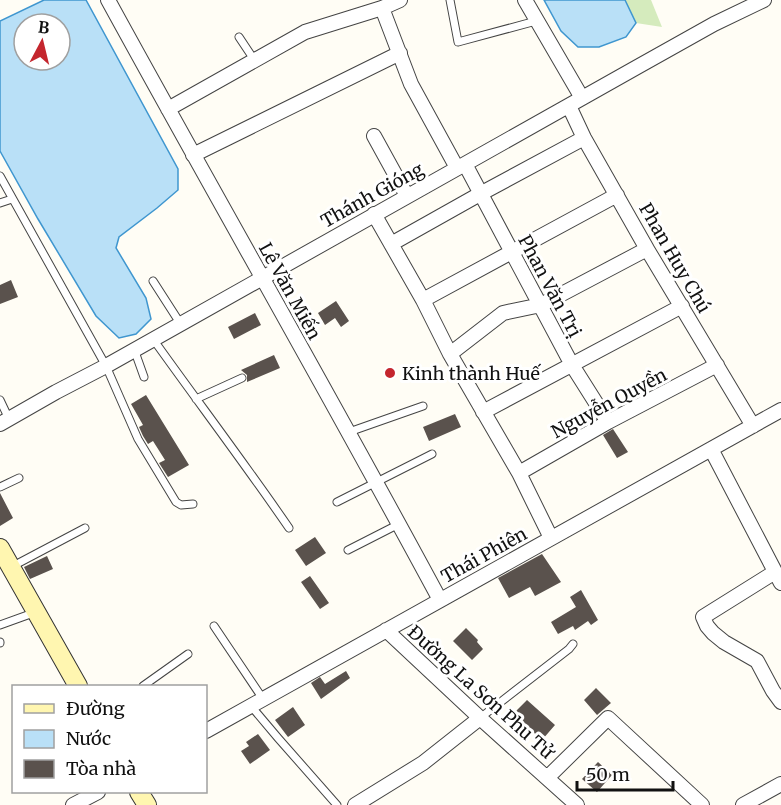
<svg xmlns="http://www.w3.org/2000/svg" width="781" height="805" viewBox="0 0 781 805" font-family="Merriweather,serif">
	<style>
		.green { fill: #d5ebbd }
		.water { fill: #b9e0f7; stroke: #3f96cf; stroke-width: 1.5; fill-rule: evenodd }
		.building { fill: #5a524d }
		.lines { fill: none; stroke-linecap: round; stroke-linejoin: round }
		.lane-casing { stroke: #444; stroke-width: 9 }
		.street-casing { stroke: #444; stroke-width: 16 }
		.secondary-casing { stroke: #333; stroke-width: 20 }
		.lane { stroke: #fff; stroke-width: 7 }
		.street { stroke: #fff; stroke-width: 14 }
		.secondary { stroke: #fff6b0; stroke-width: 18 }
		.poi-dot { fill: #c4262e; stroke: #fff; stroke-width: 2 }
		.labels { text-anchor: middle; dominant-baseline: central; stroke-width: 6; stroke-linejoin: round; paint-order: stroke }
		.street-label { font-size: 18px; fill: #111; stroke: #fff }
		.poi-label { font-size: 18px; fill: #111; stroke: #fff; text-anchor: start }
	</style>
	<rect width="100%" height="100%" fill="#fffdf5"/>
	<!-- green -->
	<path class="green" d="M625 0H651L662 27 636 23Z"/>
	<!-- water -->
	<path class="water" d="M44 0H86L178 169V190L157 208 119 237 116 248 146 298 151 319 136 334 119 338 96 316 38 219 0 151V21ZM24 24H60V60H24Z
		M544 0H625L636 23 626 37 599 47H578L561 31Z"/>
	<!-- building -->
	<path class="building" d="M11 280 18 297 0 304V285Z
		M336 301 349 321 341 327 335 318 325 325 318 313Z
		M255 313 261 325 234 339 228 327Z
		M274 355 280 368 247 382V375L241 370Z
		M146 395 189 465 168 477 159 463 165 460 153 441 148 444 143 436 139 427 143 425 131 404Z
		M455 414 461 427 429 441 423 427Z
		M613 429 628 452 617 458 603 435Z
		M0 493 13 518 0 526Z
		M315 537 326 553 306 566 295 550Z
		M542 554 561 582 535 596 530 587 509 598 498 578Z
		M47 556 53 569 30 579 24 567Z
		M310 576 329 603 320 609 301 582Z
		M581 590 598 620 591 625 588 621 575 630 573 626 558 634 551 622 576 607 570 597Z
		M466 628 478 640 477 642 483 649 472 660 453 641Z
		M346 671 350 678 321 699 311 683 320 677 325 684Z
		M596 688 611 703 597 715 584 700Z
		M527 700 555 725 542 740 513 714Z
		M293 707 305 725 288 737 275 720Z
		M258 734 270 750 250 764 241 751 249 746 246 742Z
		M598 762 612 775 597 792 582 779Z"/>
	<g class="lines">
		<defs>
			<path id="lane" d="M450 0 458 42 536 21
				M239 37 255 61
				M0 176 106 366 138 439 176 502 181 505 193 504
				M0 203 12 199
				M153 281 180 323
				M153 339C198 402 245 464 289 528
				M134 349 144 377
				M196 399 242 378
				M0 400 9 419
				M349 432 423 406
				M0 487 19 478
				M337 502 432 454
				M348 550 399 524
				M13 566 85 528
				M0 625 36 612
				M214 626 263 699
				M0 642V643
				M143 686 188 654
				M251 706 278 738 337 805
				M480 718 569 649 573 644"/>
			<path id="street" d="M108 0C218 201 332 399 440 600
				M525 0 582 98
				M382 8 411 84 457 168
				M569 106 584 138 647 249 753 426
				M168 109 305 32 382 8 400 0
				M374 136 407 196
				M193 155 400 53
				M465 164 572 365 608 422
				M374 214 423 300 450 354 519 473 551 538
				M391 244 480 194 584 138
				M423 300 617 195
				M450 354 503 313 541 305 647 249
				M483 412 682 306
				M0 424 56 392 106 366 639 66 714 24 764 0
				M711 449 781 583
				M519 473 608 422 717 365
				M775 572 703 617 707 626 713 633 724 642 757 661 773 691 781 702
				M386 630 480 718 577 805
				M206 731 781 410
				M548 777 608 718 702 805
				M73 805 98 792
				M355 805 423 763 480 718
				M743 805 781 784"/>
			<path id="secondary" d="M0 548 78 686
				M139 792 147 805"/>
		</defs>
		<!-- lane casing -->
		<use href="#lane" class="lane-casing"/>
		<!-- street casing -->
		<use href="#street" class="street-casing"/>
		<!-- secondary casing -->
		<use href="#secondary" class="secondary-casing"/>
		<!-- lane -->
		<use href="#lane" class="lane"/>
		<!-- street -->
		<use href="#street" class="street"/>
		<!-- secondary -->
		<use href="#secondary" class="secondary"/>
	</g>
	<!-- markers -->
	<circle class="poi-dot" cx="390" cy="373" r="6"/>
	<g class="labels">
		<!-- street labels -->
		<g class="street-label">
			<text transform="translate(372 195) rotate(-29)">Thánh Gióng</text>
			<text transform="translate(675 258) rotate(60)">Phan Huy Chú</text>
			<text transform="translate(550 286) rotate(62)">Phan Văn Trị</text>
			<text transform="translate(290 291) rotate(61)">Lê Văn Miến</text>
			<text transform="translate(609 403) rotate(-28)">Nguyễn Quyền</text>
			<text transform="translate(484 555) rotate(-29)">Thái Phiên</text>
			<text transform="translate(481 692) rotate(42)">Đường La Sơn Phu Tử</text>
		</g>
		<!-- poi labels -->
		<g class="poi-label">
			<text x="402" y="373">Kinh thành Huế</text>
		</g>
	</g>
	<!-- legend -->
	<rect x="12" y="685" width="195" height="108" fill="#ffffff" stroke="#a0a0a0" stroke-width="1.5"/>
	<rect x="24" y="704" width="30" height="9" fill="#fff6b0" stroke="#a0a0a0" stroke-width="1.5"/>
	<text x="66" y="715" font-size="18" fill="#111111">Đường</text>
	<rect x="24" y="730" width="30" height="18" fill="#b9e0f7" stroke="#a0a0a0" stroke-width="1.5"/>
	<text x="66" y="745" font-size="18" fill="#111111">Nước</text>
	<rect x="24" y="760" width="30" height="18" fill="#5a524d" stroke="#a0a0a0" stroke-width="1.5"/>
	<text x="66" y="775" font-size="18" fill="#111111">Tòa nhà</text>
	<!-- north arrow -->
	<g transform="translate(42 42) rotate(7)"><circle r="28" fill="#ffffff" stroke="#a0a0a0" stroke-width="1.5"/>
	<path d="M0-4.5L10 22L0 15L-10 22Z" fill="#c4262e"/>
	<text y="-9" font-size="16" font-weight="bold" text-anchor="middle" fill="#111111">B</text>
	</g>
	<!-- scale -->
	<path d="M577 781v9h96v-9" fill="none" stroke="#111111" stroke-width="3"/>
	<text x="586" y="781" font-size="18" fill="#111111" stroke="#ffffff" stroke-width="4.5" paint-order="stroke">50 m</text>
</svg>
